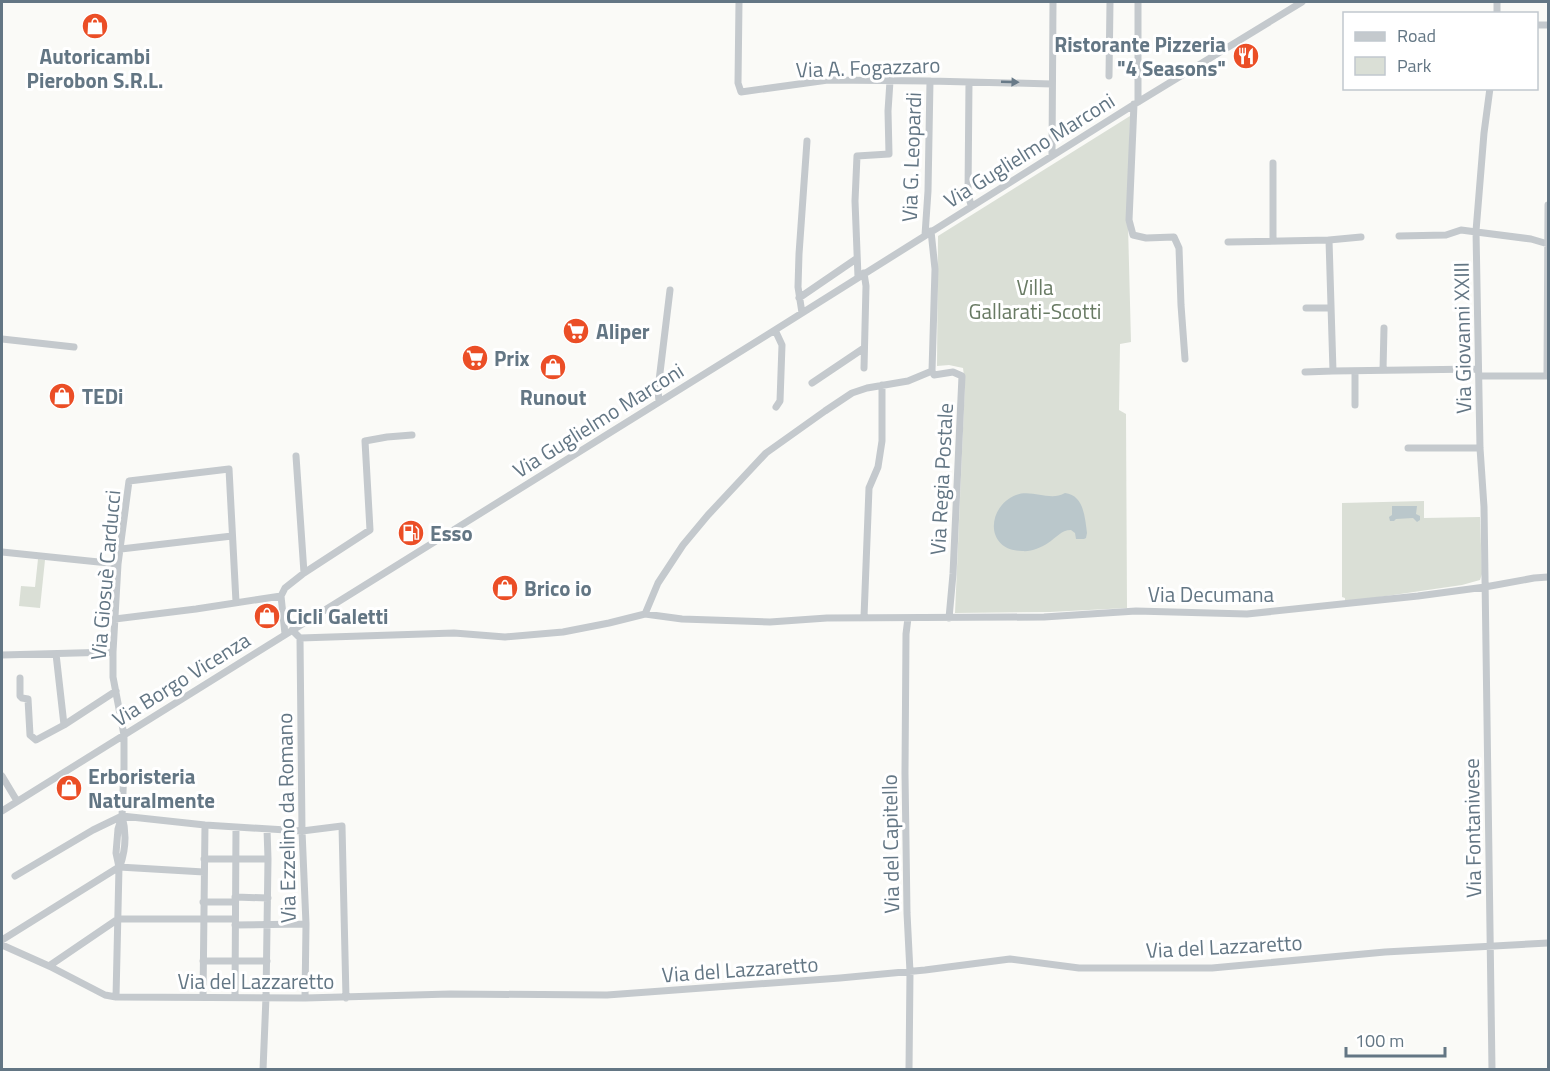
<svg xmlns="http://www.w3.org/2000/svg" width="1550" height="1071" viewBox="0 0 1550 1071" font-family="'Titillium Web',sans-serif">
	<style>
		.green { fill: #dadfd6 }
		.water { fill: #bac7cb }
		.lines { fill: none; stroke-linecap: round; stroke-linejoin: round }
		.minor { stroke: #c4c9cd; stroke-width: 7 }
		.oneway { fill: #687a88 }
		.labels { text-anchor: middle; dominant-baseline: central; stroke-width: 6; stroke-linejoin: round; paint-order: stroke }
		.poi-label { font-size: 21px; font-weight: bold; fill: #637684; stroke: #fff; text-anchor: start }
		.street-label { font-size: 21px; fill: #637684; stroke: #fff }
		.park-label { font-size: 21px; fill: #687a63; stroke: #fff }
	</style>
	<rect width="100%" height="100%" fill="#fafaf7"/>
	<!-- green -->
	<path class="green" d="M1130 116 1128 225 1131 342 1120 344 1119 410 1126 414 1127 608 1050 612 955 613 965 383 963 368 949 365 937 366 938 236Z
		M1424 501V518L1480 517 1482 574 1480 580 1462 585 1345 602V598L1342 597V503Z
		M38 559 45 560 40 608 19 606 21 586 35 587Z"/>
	<!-- water -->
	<path class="water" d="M1065 493C1084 495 1085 518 1087 533L1086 538 1084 539H1076L1075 533 1071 530C1061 530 1056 538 1048 543 1040 548 1031 552 1022 551 985 551 986 507 1016 495 1033 489 1050 502 1065 493Z
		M1392 506H1417L1416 514 1420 516V520L1417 522 1413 518 1396 519 1394 521H1390L1389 517 1392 515Z"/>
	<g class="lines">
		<!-- minor -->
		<path class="minor" d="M739 2 738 83 741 92 828 80 930 81 1052 84
			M1497 2V14
			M1536 25H1548
			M1109 76 1110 2
			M969 82 968 194 971 205
			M1490 88 1484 133 1476 231 1480 448 1484 507 1492 1070
			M1138 102V2
			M1134 104 1129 220 1133 235 1146 238 1174 237 1179 248 1181 305 1185 359
			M1052 155 1053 2
			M1273 163V241
			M931 231 935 269 932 371 934 375 953 372 962 376 953 574 949 618
			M925 235 928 191 930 81
			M1399 236 1446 235 1461 230 1531 239 1548 244
			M1329 240 1361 237
			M1228 242 1329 240 1333 371 1478 369
			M858 277 855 201 857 156 889 154 888 111 890 81
			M799 298 856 259
			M1306 308H1331
			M802 313 798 287 799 254 807 141
			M775 330 782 345 780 401 776 407
			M2 339 74 347
			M864 368 866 286 864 273
			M1383 370 1384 328
			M1355 371V405
			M1305 372 1333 371
			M1479 376H1548
			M1547 376 1548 205
			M812 383 864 348
			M659 402 658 389 670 290
			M1408 448H1480
			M296 456 304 573
			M121 549 232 536
			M2 552 118 564
			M281 596 285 588 304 573 370 530 365 441 387 437 412 435
			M645 614 658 583 683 545 708 515 766 453 825 411 852 393 867 388 908 381 932 371
			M864 617 869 488 878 467 882 441V385
			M908 618 906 634 905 773 907 913 910 972 909 1070
			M115 619 196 609 281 596 285 634
			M292 630 300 638 454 633 505 637 563 632 609 623 645 614 682 619 770 622 827 618 1044 617 1136 611 1247 614 1418 596 1485 587 1534 578 1548 577
			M300 638 302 831 306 924 305 998
			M56 654 64 725 116 691
			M2 655 113 652
			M20 678V696L22 698 28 699 30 735 36 740 64 725
			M2 776 17 801
			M2 811 775 330 1138 102 1302 2
			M204 859H268
			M120 866C126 849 127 834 122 816
			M15 876 93 830 122 816 205 825 302 831 342 826 346 998
			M235 897 268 898
			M203 902H235
			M235 925 306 924
			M2 940 119 867 204 872
			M2 945 49 966 105 995 116 997 305 998 450 994 607 995 840 978 925 970 1010 959 1079 968H1212L1385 952 1548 943
			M203 961H267
			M49 966 118 919H235
			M116 997 119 867 116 853 118 829 122 816 124 768V735L113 677V652L118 564 129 481 229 469 236 602
			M203 997 205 825
			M235 997 236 827
			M263 1070 266 997 268 859 267 829"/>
	</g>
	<!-- one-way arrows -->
	<defs><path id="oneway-solid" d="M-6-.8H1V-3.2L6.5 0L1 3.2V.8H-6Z" transform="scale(1.5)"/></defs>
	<use class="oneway" href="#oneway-solid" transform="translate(1010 82) rotate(2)"/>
	<!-- icons -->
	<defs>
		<symbol id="shop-disc" viewBox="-11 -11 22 22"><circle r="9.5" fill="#eb4e26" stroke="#fff"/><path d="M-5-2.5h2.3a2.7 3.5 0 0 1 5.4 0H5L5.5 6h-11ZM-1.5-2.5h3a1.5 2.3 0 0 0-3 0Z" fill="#fff"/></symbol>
		<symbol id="restaurant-disc" viewBox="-11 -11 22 22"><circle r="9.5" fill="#eb4e26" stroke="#fff"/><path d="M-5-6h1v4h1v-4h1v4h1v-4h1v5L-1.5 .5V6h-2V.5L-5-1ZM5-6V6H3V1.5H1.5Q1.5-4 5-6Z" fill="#fff"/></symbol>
		<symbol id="supermarket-disc" viewBox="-11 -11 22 22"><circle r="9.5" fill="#eb4e26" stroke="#fff"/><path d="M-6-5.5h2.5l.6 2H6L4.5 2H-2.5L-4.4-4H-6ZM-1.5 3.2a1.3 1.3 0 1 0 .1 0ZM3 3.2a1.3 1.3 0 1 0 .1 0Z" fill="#fff"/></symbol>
		<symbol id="fuel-disc" viewBox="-11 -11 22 22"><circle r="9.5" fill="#eb4e26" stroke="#fff"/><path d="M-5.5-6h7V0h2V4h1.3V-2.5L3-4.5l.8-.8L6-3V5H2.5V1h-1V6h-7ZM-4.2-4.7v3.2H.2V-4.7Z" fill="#fff"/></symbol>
	</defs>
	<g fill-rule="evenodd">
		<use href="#shop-disc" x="80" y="11" width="30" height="30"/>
		<use href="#restaurant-disc" x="1231" y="41" width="30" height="30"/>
		<use href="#supermarket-disc" x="561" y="316" width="30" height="30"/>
		<use href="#supermarket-disc" x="460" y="343" width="30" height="30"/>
		<use href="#shop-disc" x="538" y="352" width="30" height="30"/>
		<use href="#shop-disc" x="47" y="381" width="30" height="30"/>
		<use href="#fuel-disc" x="396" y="518" width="30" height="30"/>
		<use href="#shop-disc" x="490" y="573" width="30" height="30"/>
		<use href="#shop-disc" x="252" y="601" width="30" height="30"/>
		<use href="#shop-disc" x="54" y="773" width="30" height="30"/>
	</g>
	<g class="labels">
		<!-- poi labels -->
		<g class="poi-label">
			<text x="1226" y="44" text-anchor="end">Ristorante Pizzeria<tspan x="1226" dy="24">"4 Seasons"</tspan></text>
			<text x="95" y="56" text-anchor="middle">Autoricambi<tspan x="95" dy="24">Pierobon S.R.L.</tspan></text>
			<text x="596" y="331">Aliper</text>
			<text x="494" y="358">Prix</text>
			<text x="82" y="396">TEDi</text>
			<text x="553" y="397" text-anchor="middle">Runout</text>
			<text x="430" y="533">Esso</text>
			<text x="524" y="588">Brico io</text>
			<text x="286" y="616">Cicli Galetti</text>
			<text x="88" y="776">Erboristeria<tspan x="88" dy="24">Naturalmente</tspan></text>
		</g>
		<!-- street labels -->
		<g class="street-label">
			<text transform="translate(868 67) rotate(-2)">Via A. Fogazzaro</text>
			<text transform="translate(1029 150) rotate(-32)">Via Guglielmo Marconi</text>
			<text transform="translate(911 157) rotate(-88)">Via G. Leopardi</text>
			<text transform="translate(1462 338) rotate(-91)">Via Giovanni XXIII</text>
			<text transform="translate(598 420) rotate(-32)">Via Guglielmo Marconi</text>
			<text transform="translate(941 479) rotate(-87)">Via Regia Postale</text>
			<text transform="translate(105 575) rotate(-85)">Via Giosuè Carducci</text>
			<text x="1211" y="594">Via Decumana</text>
			<text transform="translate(181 679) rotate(-32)">Via Borgo Vicenza</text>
			<text transform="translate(286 818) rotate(-91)">Via Ezzelino da Romano</text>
			<text transform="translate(1472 828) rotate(-91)">Via Fontanivese</text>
			<text transform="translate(890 844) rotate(-91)">Via del Capitello</text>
			<text transform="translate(1224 946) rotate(-3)">Via del Lazzaretto</text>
			<text transform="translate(740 969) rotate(-4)">Via del Lazzaretto</text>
			<text x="256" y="981">Via del Lazzaretto</text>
		</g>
		<!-- park labels -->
		<g class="park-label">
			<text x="1035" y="287">Villa<tspan x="1035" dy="24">Gallarati-Scotti</tspan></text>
		</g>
	</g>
	<!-- border -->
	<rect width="1550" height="1071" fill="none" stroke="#637684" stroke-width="6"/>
	<!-- legend -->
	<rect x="1343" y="12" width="195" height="78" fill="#ffffff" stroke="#c1c8ce" stroke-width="1.5"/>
	<rect x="1355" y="32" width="30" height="9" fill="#c4c9cd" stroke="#c1c8ce" stroke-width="1.5"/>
	<text x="1397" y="42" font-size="18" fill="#637684">Road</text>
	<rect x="1355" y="57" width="30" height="18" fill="#dadfd6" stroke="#c1c8ce" stroke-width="1.5"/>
	<text x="1397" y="72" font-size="18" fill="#637684">Park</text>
	<!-- scale -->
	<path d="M1346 1047v9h99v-9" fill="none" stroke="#637684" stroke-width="3"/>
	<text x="1355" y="1047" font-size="18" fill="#637684" stroke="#ffffff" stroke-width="4.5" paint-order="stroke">100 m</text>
</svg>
